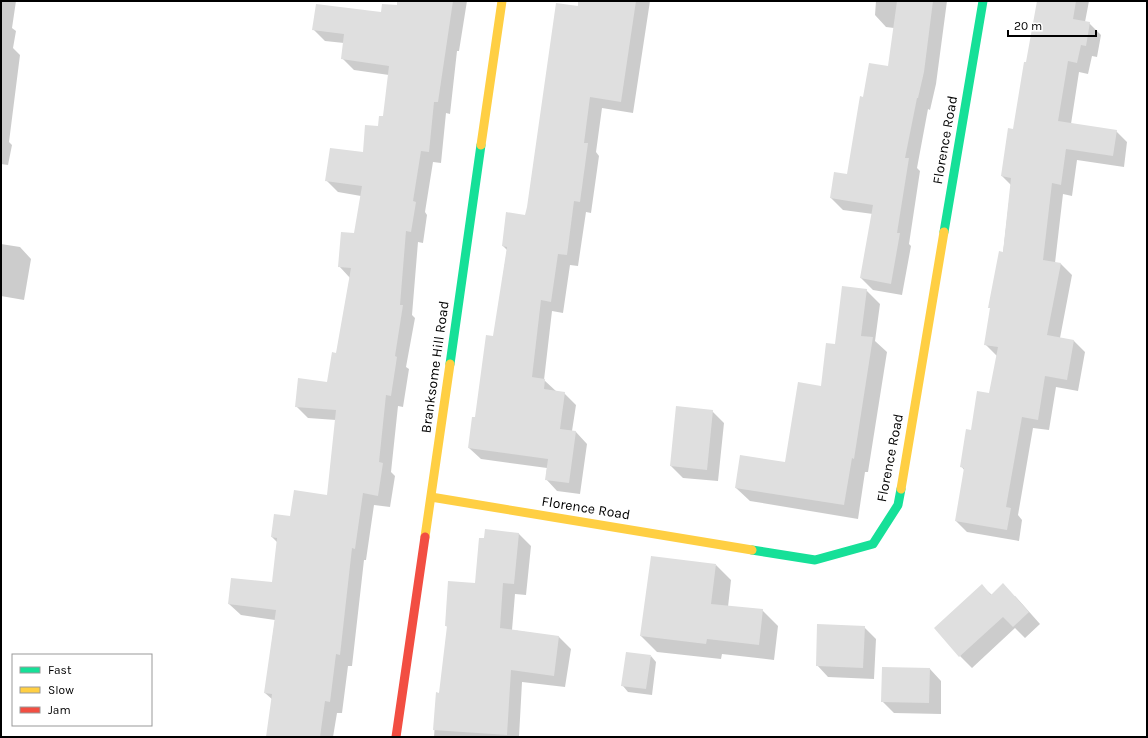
<svg xmlns="http://www.w3.org/2000/svg" width="1148" height="738" viewBox="0 0 1148 738" font-family="Karla,sans-serif">
	<style>
		.shadow { fill: #0003 }
		.building { fill: #dfdfdf }
		.lines { fill: none; stroke-linecap: round; stroke-linejoin: round }
		.fast { stroke: #16e098; stroke-width: 9 }
		.slow { stroke: #ffcf43; stroke-width: 9 }
		.jam { stroke: #f24e42; stroke-width: 9 }
		.labels { text-anchor: middle; dominant-baseline: central; stroke-width: 3.5; stroke-linejoin: round; paint-order: stroke }
		.street-label { font-size: 14px; fill: #000; stroke: #fff }
	</style>
	<rect width="100%" height="100%" fill="#fff"/>
	<!-- shadow -->
	<path class="shadow" d="M1 1H16L12 28 16 31 13 48 20 55 9 142 12 145 8 165 1 164Z
		M398 1H467L459 51H457L450 114 446 113 441 163 433 162 425 212 427 215 423 243 418 242 412 315 415 318 406 367 409 369 403 407 398 406 391 472 395 476 390 507 374 505 366 560H364L352 666H348L342 713H337L333 737H267L273 700 265 693 275 620 241 615 229 604 273 584 278 543 272 537 291 517 328 496 336 420 308 418 296 406 328 384 337 354 350 278 339 266 355 234 361 196 338 192 326 180 363 154 384 117 389 75 354 70 342 58 344 43 325 41 313 29 382 13 397 6Z
		M579 1H650L633 113 602 108 596 152 599 156 591 213 586 212 578 266 570 265 563 313 552 311 544 380 557 392 564 393 576 405 572 431 576 432 587 444 580 494 557 491 546 479 547 468 481 459 469 448 494 337 507 250 503 246 526 216Z
		M876 1H947L936 84 930 110 928 109 917 168 920 171 909 244 911 246 902 295 873 290 861 278 873 214 843 210 831 198 848 175 864 98 889 67 894 28 886 27 875 15Z
		M1036 1H1089L1085 22 1089 23 1101 35 1097 57 1092 56 1088 74 1079 72 1071 124 1116 131 1127 142 1124 167 1077 160 1072 196 1063 194 1055 263 1061 264 1072 275 1060 338 1074 341 1085 352 1078 391 1056 387 1049 430 1033 428 1018 515 1022 520 1019 541 967 532 956 521 965 471 961 466 972 431 990 394 997 356 985 344 991 309 989 307 1003 253 1011 185 1002 176 1014 130 1038 2Z
		M1 244 20 247 31 259 24 300 1 296Z
		M866 290 880 304 875 341 887 352 868 472H865L858 519 750 501 736 488 786 463 822 387 835 345Z
		M712 411 724 423 718 481 683 478 671 466Z
		M486 530 519 534 531 546 526 595 515 594 512 630 559 637 571 649 565 687 522 682 519 737H434L437 694H440L448 627 446 626 476 584Z
		M716 565 731 580 728 607 762 610 778 626 774 660 722 654 721 659 657 652 641 636Z
		M982 586 992 595 1015 596 1040 624 1025 638 1015 628 972 668 960 656Z
		M864 627 876 639 874 679 828 677 817 665Z
		M651 656 656 662 652 695 628 692 623 686Z
		M930 669 941 681V714L894 713 882 701Z"/>
	<!-- building -->
	<path class="building" d="M397 1H453L438 102H434L429 152 421 151 413 201 416 202 411 232 406 231 400 305H403L395 356 397 357 391 396 386 395 379 462 383 463 378 496 363 493 355 549 352 548 340 655 336 654 330 702 325 701 320 737H266L272 694 264 693 276 610 228 604 231 578 272 582 277 538 271 537 274 514 290 516 294 490 327 495 336 410 295 407 298 378 327 382 332 352 336 353 351 268 338 267 341 232 354 233 362 186 325 181 330 148 363 152 365 125 378 126 379 116H383L389 66 341 59 344 34 312 30 316 4 381 12 382 4 397 5Z
		M578 1H636L621 102 590 97 584 143H588L580 202 574 201 567 255 558 254 551 302 541 300 532 377 545 379 544 389 565 392 560 429 576 431 569 483 545 480 548 459 468 448 472 417H475L486 335 493 336 507 247 502 246 506 212 525 215 527 207 556 3 578 6Z
		M897 1H933L924 72 918 98H917L905 158H909L897 233H900L891 284 860 278 873 205 830 198 834 172 847 174 860 96 863 97 869 63 888 66Z
		M1037 1H1076L1073 19 1090 22 1086 46 1081 45 1077 63 1068 61 1058 121 1117 130 1113 156 1066 149 1061 185 1052 183 1043 260 1061 263 1047 335 1074 340 1067 380 1045 376 1038 420 1022 417 1006 507 1011 508 1007 530 955 521 964 468 960 467 966 429 971 430 977 391 989 393 998 347 984 345 990 308H988L999 251 1003 252 1011 178 1001 176 1008 128 1013 129 1024 62H1026Z
		M842 286 867 289 861 336 873 337 854 459 852 458 844 505 735 488 740 455 785 462 798 382 821 386 826 343 835 344Z
		M676 406 713 410 707 470 670 466Z
		M485 529 519 533 514 584 503 583 500 628 559 636 554 676 511 670 507 735 433 730 436 692 439 693 447 626H445L448 581 475 583 479 538H484Z
		M651 556 716 564 711 604 763 609 759 645 707 639 706 644 640 636Z
		M1003 583 1029 612 1013 627 1003 617 959 657 934 628 982 584 991 595Z
		M817 624 865 626 863 668 816 666Z
		M626 652 651 655 646 689 621 686Z
		M882 667 930 668 929 703 881 702Z"/>
	<g class="lines">
		<!-- fast -->
		<path class="fast" d="M944 232 983 1
			M450 364 481 145
			M752 550 815 560 873 544 898 505 901 489"/>
		<!-- slow -->
		<path class="slow" d="M481 145 502 1
			M901 489 944 232
			M431 497 752 550
			M425 537 450 364"/>
		<!-- jam -->
		<path class="jam" d="M396 737 425 537"/>
	</g>
	<g class="labels">
		<!-- street labels -->
		<g class="street-label">
			<text transform="translate(945 140) rotate(-80)">Florence Road</text>
			<text transform="translate(435 367) rotate(-82)">Branksome Hill Road</text>
			<text transform="translate(890 458) rotate(-79)">Florence Road</text>
			<text transform="translate(586 508) rotate(9)">Florence Road</text>
		</g>
	</g>
	<!-- border -->
	<rect width="1148" height="738" fill="none" stroke="#000000" stroke-width="4"/>
	<!-- legend -->
	<rect x="12" y="654" width="140" height="72" fill="#ffffff" stroke="#999999"/>
	<rect x="20" y="667" width="20" height="6" fill="#16e098" stroke="#999999"/>
	<text x="48" y="674" font-size="12" fill="#000000">Fast</text>
	<rect x="20" y="687" width="20" height="6" fill="#ffcf43" stroke="#999999"/>
	<text x="48" y="694" font-size="12" fill="#000000">Slow</text>
	<rect x="20" y="707" width="20" height="6" fill="#f24e42" stroke="#999999"/>
	<text x="48" y="714" font-size="12" fill="#000000">Jam</text>
	<!-- scale -->
	<path d="M1008 30v6h88v-6" fill="none" stroke="#000000" stroke-width="2"/>
	<text x="1014" y="30" font-size="12" fill="#000000" stroke="#ffffff" stroke-width="3" paint-order="stroke">20 m</text>
</svg>
